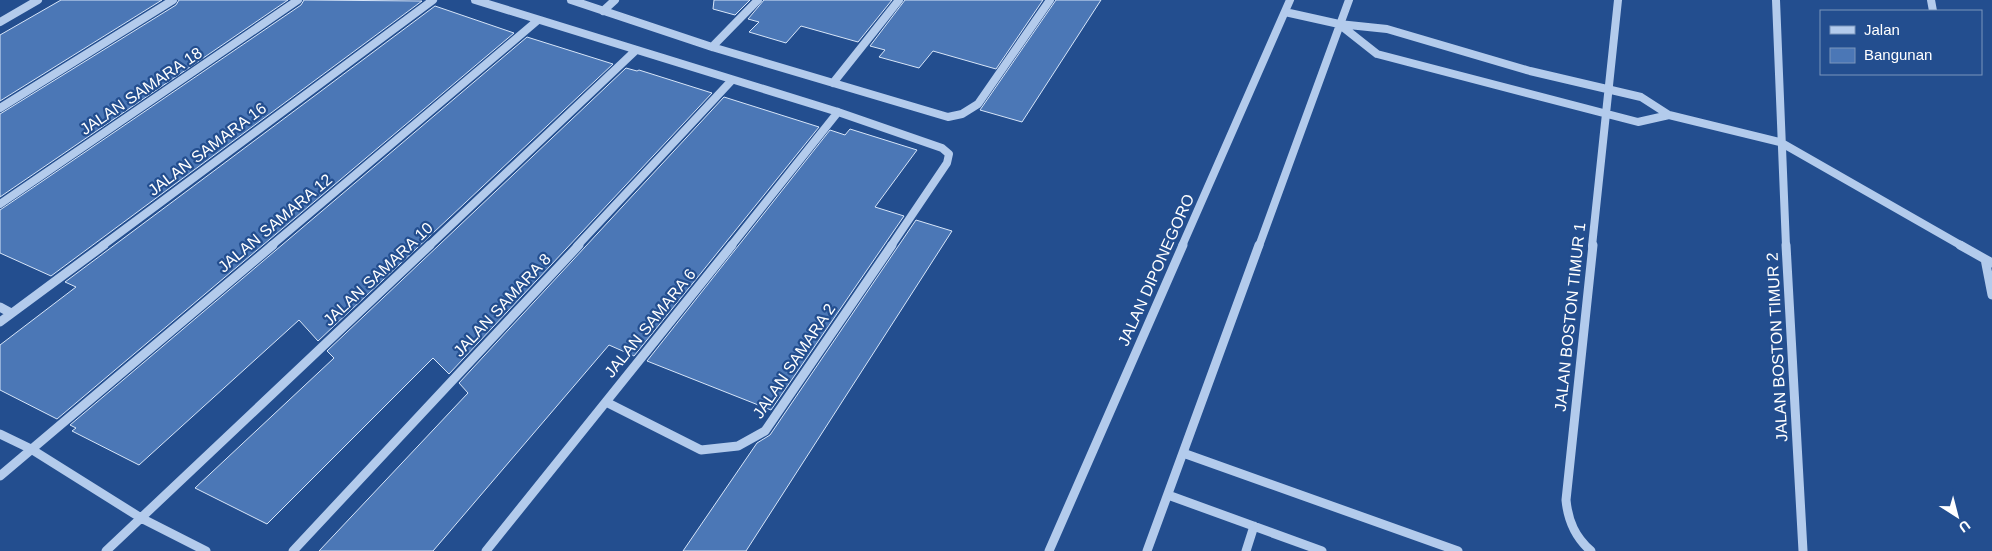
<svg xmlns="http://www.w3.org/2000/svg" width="1992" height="551" viewBox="0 0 1992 551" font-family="Helvetica,sans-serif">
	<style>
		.building { fill: #4b77b6; stroke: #d8e6f9 }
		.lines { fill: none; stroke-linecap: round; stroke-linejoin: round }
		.minor-far1 { stroke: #b3cbec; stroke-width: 8 }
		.minor { stroke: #b3cbec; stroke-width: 9 }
		.labels { text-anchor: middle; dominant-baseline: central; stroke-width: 4.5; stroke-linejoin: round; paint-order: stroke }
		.street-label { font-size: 16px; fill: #fff; stroke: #234e8f }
	</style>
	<rect width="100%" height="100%" fill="#234e8f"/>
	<!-- building -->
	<path class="building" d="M61 0H162L0 101V35Z
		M179 0H288L0 197V114L176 5Z
		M304 0 422 1 51 276 0 253V210L301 5Z
		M714 0H750L735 15 713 9Z
		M764 0H892L858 42 801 26 786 43 749 32 759 22 748 19Z
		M905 0H1043L996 69 933 51 919 68 879 57 885 50 870 46Z
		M1056 0H1101L1022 122 980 110Z
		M435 6 514 33 57 419 0 390V345L76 287 65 282Z
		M527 37 613 64 318 341 299 320 139 465 72 431 76 428 70 425Z
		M626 68 637 71 639 70 712 93 449 374 433 358 267 524 195 488 334 358 327 351Z
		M724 97 819 127 634 356 609 345 433 551H319L468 393 459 383Z
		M850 129 917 150 875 207 904 216 771 410 647 361 830 130 845 135Z
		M916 220 952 231 746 551H683L757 443 770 435Z"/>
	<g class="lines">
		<!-- minor-far1 -->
		<path class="minor-far1" d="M475 0 838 112 942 148 949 154 947 163 891 246
			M571 0 712 47 948 117 962 114 978 104 1050 0
			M1776 0 1786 246
			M1931 0 1933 11
			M603 11 615 0
			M1285 12 1339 24 1387 29 1530 71 1641 97 1669 115 1780 142 1962 246
			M0 22 38 0
			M1339 24 1377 54 1638 122 1669 115
			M712 47 758 0
			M833 83 899 0
			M0 108 173 0
			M0 204 298 0
			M102 246 433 0
			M271 246 538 20
			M429 246 635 51
			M577 246 732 80
			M731 246 838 112
			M1182 246 1290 0
			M1259 246 1349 0
			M1592 246 1618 0"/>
		<!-- minor -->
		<path class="minor" d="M1786 245 1803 551
			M1960 245 1992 263
			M1985 259 1992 295
			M0 307 11 313
			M0 322 104 245
			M606 402 701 450 738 446 765 431 892 245
			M0 434 31 449 141 518 206 551
			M1183 453 1458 551
			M0 476 273 245
			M1168 495 1322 551
			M106 551 430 245
			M293 551 579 245
			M486 551 732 245
			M1049 551 1183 245
			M1147 551 1259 245
			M1246 551 1254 526
			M1591 551C1575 537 1568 521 1566 500L1593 245"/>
	</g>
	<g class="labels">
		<!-- street labels -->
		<g class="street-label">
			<text transform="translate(141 91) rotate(-34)">JALAN SAMARA 18</text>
			<text transform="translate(207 149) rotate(-37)">JALAN SAMARA 16</text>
			<text transform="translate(275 223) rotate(-40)">JALAN SAMARA 12</text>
			<text transform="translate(1156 270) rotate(-66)">JALAN DIPONEGORO</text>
			<text transform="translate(378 274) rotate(-43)">JALAN SAMARA 10</text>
			<text transform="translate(502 305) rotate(-47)">JALAN SAMARA 8</text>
			<text transform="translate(1570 317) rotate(-84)">JALAN BOSTON TIMUR 1</text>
			<text transform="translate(650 323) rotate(-51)">JALAN SAMARA 6</text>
			<text transform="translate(1777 347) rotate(-93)">JALAN BOSTON TIMUR 2</text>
			<text transform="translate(794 361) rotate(-56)">JALAN SAMARA 2</text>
		</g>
	</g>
	<!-- legend -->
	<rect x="1820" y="10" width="162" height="65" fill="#234e8f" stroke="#7b95bc"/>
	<rect x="1830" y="26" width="25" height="8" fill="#b3cbec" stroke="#7b95bc"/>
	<text x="1864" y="35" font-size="15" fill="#ffffff">Jalan</text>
	<rect x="1830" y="48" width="25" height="15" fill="#4b77b6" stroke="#7b95bc"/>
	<text x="1864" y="60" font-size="15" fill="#ffffff">Bangunan</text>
	<!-- north arrow -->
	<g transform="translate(1957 516) rotate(144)" stroke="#234e8f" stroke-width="4" paint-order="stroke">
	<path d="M0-4L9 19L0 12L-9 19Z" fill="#ffffff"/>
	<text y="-8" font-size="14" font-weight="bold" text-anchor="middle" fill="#ffffff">U</text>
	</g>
</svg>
